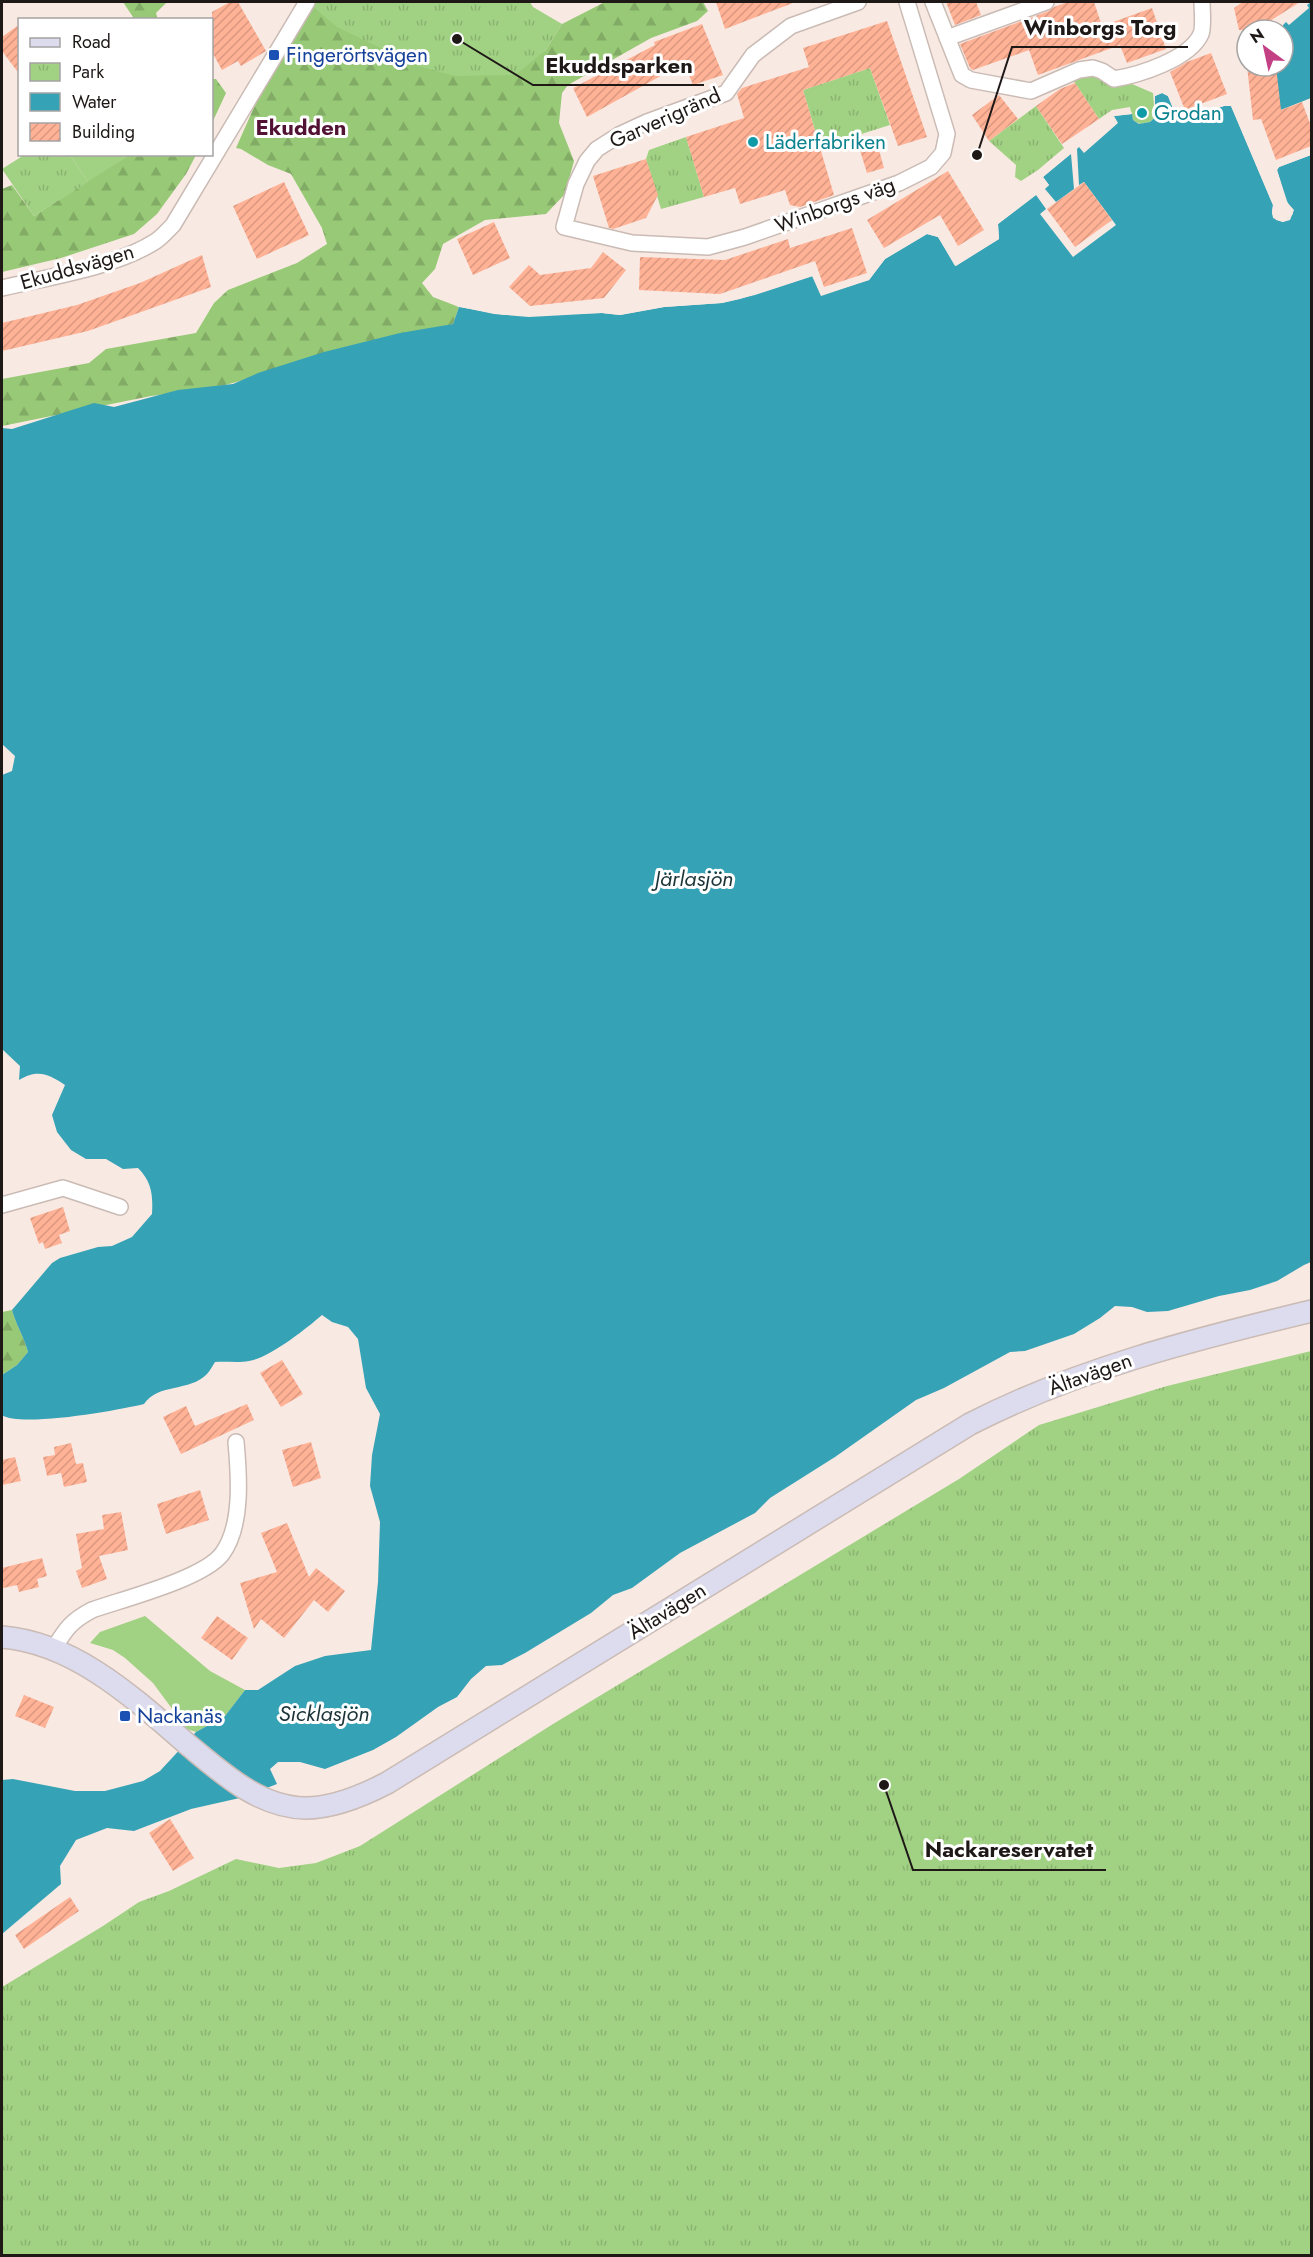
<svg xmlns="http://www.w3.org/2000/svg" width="1313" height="2257" viewBox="0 0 1313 2257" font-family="Jost,sans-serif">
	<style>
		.grass { fill: #a1d183 }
		.forest { fill: url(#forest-firs) }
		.park { fill: url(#park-tufts) }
		.water { fill: #36a2b5 }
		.pier { fill: #f9e9e3; fill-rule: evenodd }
		.building { fill: url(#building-hatch) }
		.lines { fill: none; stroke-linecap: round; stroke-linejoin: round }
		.minor-casing { stroke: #cabbb5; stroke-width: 18 }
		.secondary-casing { stroke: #cabbb5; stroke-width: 24 }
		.minor { stroke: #fff; stroke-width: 15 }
		.secondary { stroke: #dcdcee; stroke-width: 21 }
		.transit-dot { fill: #1a4fb4; stroke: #fff; stroke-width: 2 }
		.culture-dot { fill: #0f9aa8; stroke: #fff; stroke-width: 2 }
		.labels { text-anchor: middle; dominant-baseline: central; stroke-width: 6; stroke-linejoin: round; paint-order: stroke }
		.transit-label { font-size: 21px; fill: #164399; stroke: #fff; text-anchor: start }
		.culture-label { font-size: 21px; fill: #0d838f; stroke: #fff; text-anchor: start }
		.street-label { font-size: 21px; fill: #1e1817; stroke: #fff }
		.neighbourhood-label { font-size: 22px; font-weight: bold; fill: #511234; stroke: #fff }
		.water-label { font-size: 22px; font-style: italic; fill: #1c3438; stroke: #fff }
		.leader { fill: none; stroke: #1e1817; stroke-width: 2 }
		.callout-dot { fill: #1e1817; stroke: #fff; stroke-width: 2 }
		.callout-label { font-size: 22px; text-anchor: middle; font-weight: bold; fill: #1e1817; stroke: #fff; stroke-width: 6; stroke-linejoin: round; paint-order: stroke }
	</style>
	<defs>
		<pattern id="forest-firs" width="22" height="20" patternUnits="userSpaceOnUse" patternTransform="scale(1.5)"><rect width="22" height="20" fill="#97c976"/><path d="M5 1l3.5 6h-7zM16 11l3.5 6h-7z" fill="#82ac65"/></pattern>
		<pattern id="park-tufts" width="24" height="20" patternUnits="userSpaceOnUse" patternTransform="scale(1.5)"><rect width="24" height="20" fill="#a1d183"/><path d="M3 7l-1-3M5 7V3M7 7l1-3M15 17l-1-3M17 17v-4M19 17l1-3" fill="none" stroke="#8ab370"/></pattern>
		<pattern id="building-hatch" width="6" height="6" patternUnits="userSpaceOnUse" patternTransform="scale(1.5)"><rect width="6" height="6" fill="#ffb295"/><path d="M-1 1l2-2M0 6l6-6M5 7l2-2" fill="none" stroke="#da9880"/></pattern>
	</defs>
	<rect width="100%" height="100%" fill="#f9e9e3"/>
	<!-- grass -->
	<path class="grass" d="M70 155H129L88 182Z
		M145 1616 210 1671 245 1690 225 1716 196 1732 187 1729 153 1683 125 1658 113 1650 90 1643 100 1632Z"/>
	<!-- forest -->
	<path class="forest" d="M123 2H167L156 13 158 20 130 19 133 17Z
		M605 2H703L708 11 697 21 651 38 568 85 562 93 559 123 574 161 565 194 546 214 485 220 443 244 435 269 422 283 433 297 459 307 453 324 214 388 151 396 2 426V379L89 363 106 349 196 333 214 303 228 290 297 263 327 244 322 228 291 174 268 165 241 149 236 148 271 69 311 5 545 51 562 24Z
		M212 79H216L226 93 212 123Z
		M129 155H196L186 174 157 214 134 234 61 258 2 272V189L12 185 34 216Z
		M12 1310C16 1325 24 1337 28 1352L17 1365 2 1375V1312Z"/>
	<!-- park -->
	<path class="park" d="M315 2H530L533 7 562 24 545 51 515 75 455 76 418 66 337 27 311 5Z
		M870 68 890 125 820 147 803 90Z
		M1097 75C1106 85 1118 87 1131 81L1132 84 1153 93 1155 117 1150 122 1140 124 1133 120 1130 107 1112 110 1099 119 1073 80 1078 76Z
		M1036 106 1064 148 1038 170 1021 181 1015 177 1016 165 989 141Z
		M686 137 704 197 661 209 646 159 649 150Z
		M24 155H70L88 182 34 216 2 169Z
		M1311 1351V2255H2V1987L103 1926 139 1902 169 1891 236 1859 279 1868 316 1863 360 1846 553 1724 959 1479 1039 1425 1167 1386Z"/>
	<!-- water -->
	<path class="water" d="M1311 2V98L1278 111 1276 66H1283V51L1291 49 1289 37 1284 38 1283 25 1286 22 1289 25 1309 8 1307 5Z
		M1162 93 1168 96 1178 121 1224 106H1231L1273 205 1272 214 1276 220 1283 222 1293 214 1287 201 1277 170 1279 167 1311 155V1262L1304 1265 1277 1281 1250 1290 1219 1296 1168 1311 1147 1312 1132 1307 1115 1306 1100 1318 1074 1334 1025 1351 1010 1352 944 1388 916 1400 835 1457 770 1498 755 1513 680 1553 632 1588 613 1595 591 1613 525 1653 502 1665 486 1666 471 1679 457 1697 438 1707 396 1737 373 1750 325 1769 300 1762H278L270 1769 277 1784 244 1797 191 1809 134 1831 107 1828 76 1840 60 1866 61 1884 2 1934V1780L13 1779 75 1791H105L143 1781 160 1771 196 1732 225 1716 245 1690H258L295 1666 325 1656 371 1650 378 1582 380 1522 370 1486 372 1455 380 1414 366 1388 358 1339 348 1327 332 1322 322 1315C306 1329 269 1358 249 1361 238 1363 226 1361 215 1362 213 1365 210 1371 207 1374 190 1392 158 1383 144 1404 120 1410 20 1428 2 1415V1375L17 1365 28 1352C24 1337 16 1325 12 1310L52 1263 60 1258 98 1247 112 1246 132 1237 152 1214C153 1195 152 1182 138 1168L123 1169 106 1159H86L71 1150 57 1132 52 1115 65 1085C48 1074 38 1069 19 1080L20 1066 2 1049V775L12 771 15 756 2 744V428L12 429 94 403 114 407 178 390 233 384 258 373 324 352 400 333 453 324 459 307 504 315 602 313 620 315 664 307 722 303 755 295 813 276 821 295 869 280 885 259 927 234 938 237 956 266 999 239 998 224 1049 185 1043 177 1114 116 1132 114 1133 120 1139 124 1150 122 1155 117V96Z"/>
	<!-- pier -->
	<path class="pier" d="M1162 90 1171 95 1180 118 1223 103 1233 104 1276 204 1275 214 1280 219 1288 218 1291 210 1284 202 1275 169 1278 165 1312 152 1311 155 1279 167 1277 170 1286 201 1294 210 1290 220 1283 222 1273 218 1272 211 1273 205 1231 106H1224L1178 121 1168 96 1162 93 1155 96 1153 93Z
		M1131 111 1132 114 1114 116 1118 123 1084 153 1079 147 1077 149 1079 185 1084 182 1116 225 1073 257 1040 214 1046 209 1036 195 998 224 999 239 955 266 938 237 927 234 885 259 869 280 821 296 812 276 740 299 722 303 664 307 620 315 602 313 529 317 494 314 456 306 459 304 495 311 529 314 602 310 620 312 664 304 722 300 739 296 813 273 815 275 822 292 868 278 883 257 926 231 940 235 956 262 996 238 995 222 1045 184 1040 178 1041 175 1112 114ZM1071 154 1074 189 1056 202 1045 189 1049 185 1043 177Z"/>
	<!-- building -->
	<path class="building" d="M230 2H238L266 51 241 66 238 61 222 70 212 52V12Z
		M716 2H793V3L725 29Z
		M946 2H976L981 15 955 25Z
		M1068 2H1094L1102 26 1152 8 1166 49 1127 63 1120 45 1038 75 1029 50 973 70 970 68 960 44 1049 11 1054 7Z
		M1243 2H1300L1270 21 1272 30H1239L1234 8Z
		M887 21 927 137 898 146 870 68 803 90 834 195 800 207 790 205 785 190 740 204 735 188 704 197 686 137 744 118 737 94 742 88 809 67 803 48Z
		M20 24V75L2 51V37Z
		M702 24 723 75 693 85 684 63 587 117 573 88 655 45 654 42Z
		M1211 53 1227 94 1185 110 1170 72 1187 62Z
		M1247 66H1276L1281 110 1302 102 1311 126V146L1276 160 1261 119 1253 120Z
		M1075 83 1099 119 1062 144 1036 106 1060 89Z
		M999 95 1018 119 989 141 972 115Z
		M876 139 884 168 867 173 858 144Z
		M646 159 658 195 646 218 613 229 609 228 593 176Z
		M948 171 984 230 958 246 940 215 884 248 867 220Z
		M284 182 309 235 257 259 233 206Z
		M1084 182 1112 220 1075 247 1047 209Z
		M494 222 510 258 473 275 457 239Z
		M852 228 867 273 824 287 815 261 720 294 639 290 640 257 725 260 788 239 790 248Z
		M603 252 626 270 604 298 530 306 509 287 529 265 540 275 591 268Z
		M202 255 211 287 88 331 2 351V323L77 305 140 283Z
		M63 1207 70 1231 59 1235 62 1243 45 1249 43 1242 39 1244 30 1218Z
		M282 1360 303 1394 281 1407 260 1373Z
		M247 1404 254 1420 181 1454 163 1417 186 1406 195 1426Z
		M311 1442 321 1478 293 1487 282 1450Z
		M71 1443 76 1464 83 1463 87 1482 64 1487 61 1473 47 1476 43 1457 55 1455 54 1447Z
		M15 1457 21 1481 2 1485V1460Z
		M200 1490 209 1520 166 1534 157 1504Z
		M121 1512 128 1550 99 1556 107 1579 82 1588 76 1571 82 1568 76 1534 104 1529 102 1515Z
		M287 1523 309 1577 316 1568 345 1591 328 1612 314 1600 284 1638 261 1619 254 1629 240 1583 277 1572 261 1533Z
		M42 1558 47 1576 37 1579 39 1587 19 1592 17 1585 3 1588 2 1568Z
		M217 1616 248 1638 232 1660 201 1638Z
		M24 1695 54 1707 45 1728 15 1716Z
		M170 1819 194 1858 173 1871 149 1833Z
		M70 1897 79 1911 24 1949 15 1935Z"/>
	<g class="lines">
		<defs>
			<path id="minor" d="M858 2 791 26 753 55 726 93 647 122 619 135 597 149 587 161 576 184 564 227 632 243 708 247 745 237 899 183 931 167 943 153 947 134 907 2
				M933 2 962 75 971 80 1031 91 1079 70 1093 68 1102 71 1114 79C1139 75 1190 59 1201 34 1204 26 1202 11 1202 2
				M947 38 1046 2
				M2 288C49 277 116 267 156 241 162 237 168 230 173 225L307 2
				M2 1205 63 1188 120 1207
				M54 1648C66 1629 71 1621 92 1610 123 1599 203 1579 222 1554 243 1526 239 1475 236 1442"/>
			<path id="secondary" d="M2 1637C75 1643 134 1698 187 1744 221 1772 258 1807 305 1808 333 1808 362 1796 387 1783L970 1424C1077 1369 1195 1339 1312 1311"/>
		</defs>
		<!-- minor casing -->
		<use href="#minor" class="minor-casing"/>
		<!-- secondary casing -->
		<use href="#secondary" class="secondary-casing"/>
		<!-- minor -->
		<use href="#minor" class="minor"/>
		<!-- secondary -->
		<use href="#secondary" class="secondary"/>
	</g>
	<!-- markers -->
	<g class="transit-dot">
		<rect x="268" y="49" width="12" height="12" rx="3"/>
		<rect x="119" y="1710" width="12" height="12" rx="3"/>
	</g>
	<g class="culture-dot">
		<circle cx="1142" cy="113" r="6"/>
		<circle cx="753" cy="142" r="6"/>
	</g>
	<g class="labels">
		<!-- transit labels -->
		<g class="transit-label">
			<text x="286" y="55">Fingerörtsvägen</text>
			<text x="137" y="1716">Nackanäs</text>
		</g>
		<!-- culture labels -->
		<g class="culture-label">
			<text x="1154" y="113">Grodan</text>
			<text x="765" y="142">Läderfabriken</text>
		</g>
		<!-- street labels -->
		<g class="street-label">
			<text transform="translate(665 118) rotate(-24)">Garverigränd</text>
			<text transform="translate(835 205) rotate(-20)">Winborgs väg</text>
			<text transform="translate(77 267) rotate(-16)">Ekuddsvägen</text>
			<text transform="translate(1090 1374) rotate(-20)">Ältavägen</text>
			<text transform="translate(667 1611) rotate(-32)">Ältavägen</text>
		</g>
		<!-- neighbourhood labels -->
		<g class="neighbourhood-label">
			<text x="301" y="127">Ekudden</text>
		</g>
		<!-- water labels -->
		<g class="water-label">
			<text x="694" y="878">Järlasjön</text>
			<text x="324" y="1713">Sicklasjön</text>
		</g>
	</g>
	<!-- callouts -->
	<path class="leader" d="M977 155L1012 47H1188M457 39L533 85H704M884 1785L913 1870H1106"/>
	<g class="callout-dot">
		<circle cx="977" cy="155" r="6"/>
		<circle cx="457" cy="39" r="6"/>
		<circle cx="884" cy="1785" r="6"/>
	</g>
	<g class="callout-label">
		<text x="1100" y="35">Winborgs Torg</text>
		<text x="619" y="73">Ekuddsparken</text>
		<text x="1009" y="1857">Nackareservatet</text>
	</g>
	<!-- border -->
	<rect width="1313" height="2257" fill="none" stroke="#1e1817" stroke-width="6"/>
	<!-- legend -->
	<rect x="18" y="18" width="195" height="138" fill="#ffffff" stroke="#a5a3a2" stroke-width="1.5"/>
	<rect x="30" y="38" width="30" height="9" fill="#dcdcee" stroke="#a5a3a2" stroke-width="1.5"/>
	<text x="72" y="48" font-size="18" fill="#1e1817">Road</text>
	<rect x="30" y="63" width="30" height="18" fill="url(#park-tufts)" stroke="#a5a3a2" stroke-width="1.5"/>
	<text x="72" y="78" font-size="18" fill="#1e1817">Park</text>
	<rect x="30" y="93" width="30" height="18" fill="#36a2b5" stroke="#a5a3a2" stroke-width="1.5"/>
	<text x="72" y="108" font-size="18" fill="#1e1817">Water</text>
	<rect x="30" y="123" width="30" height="18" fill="url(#building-hatch)" stroke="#a5a3a2" stroke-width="1.5"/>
	<text x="72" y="138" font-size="18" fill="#1e1817">Building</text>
	<!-- north arrow -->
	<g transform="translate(1265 48) rotate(327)"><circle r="28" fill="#ffffff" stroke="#a5a3a2" stroke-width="1.5"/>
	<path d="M0-4.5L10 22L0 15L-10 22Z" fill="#c44085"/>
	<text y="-9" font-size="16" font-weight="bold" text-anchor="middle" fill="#1e1817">N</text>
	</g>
</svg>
